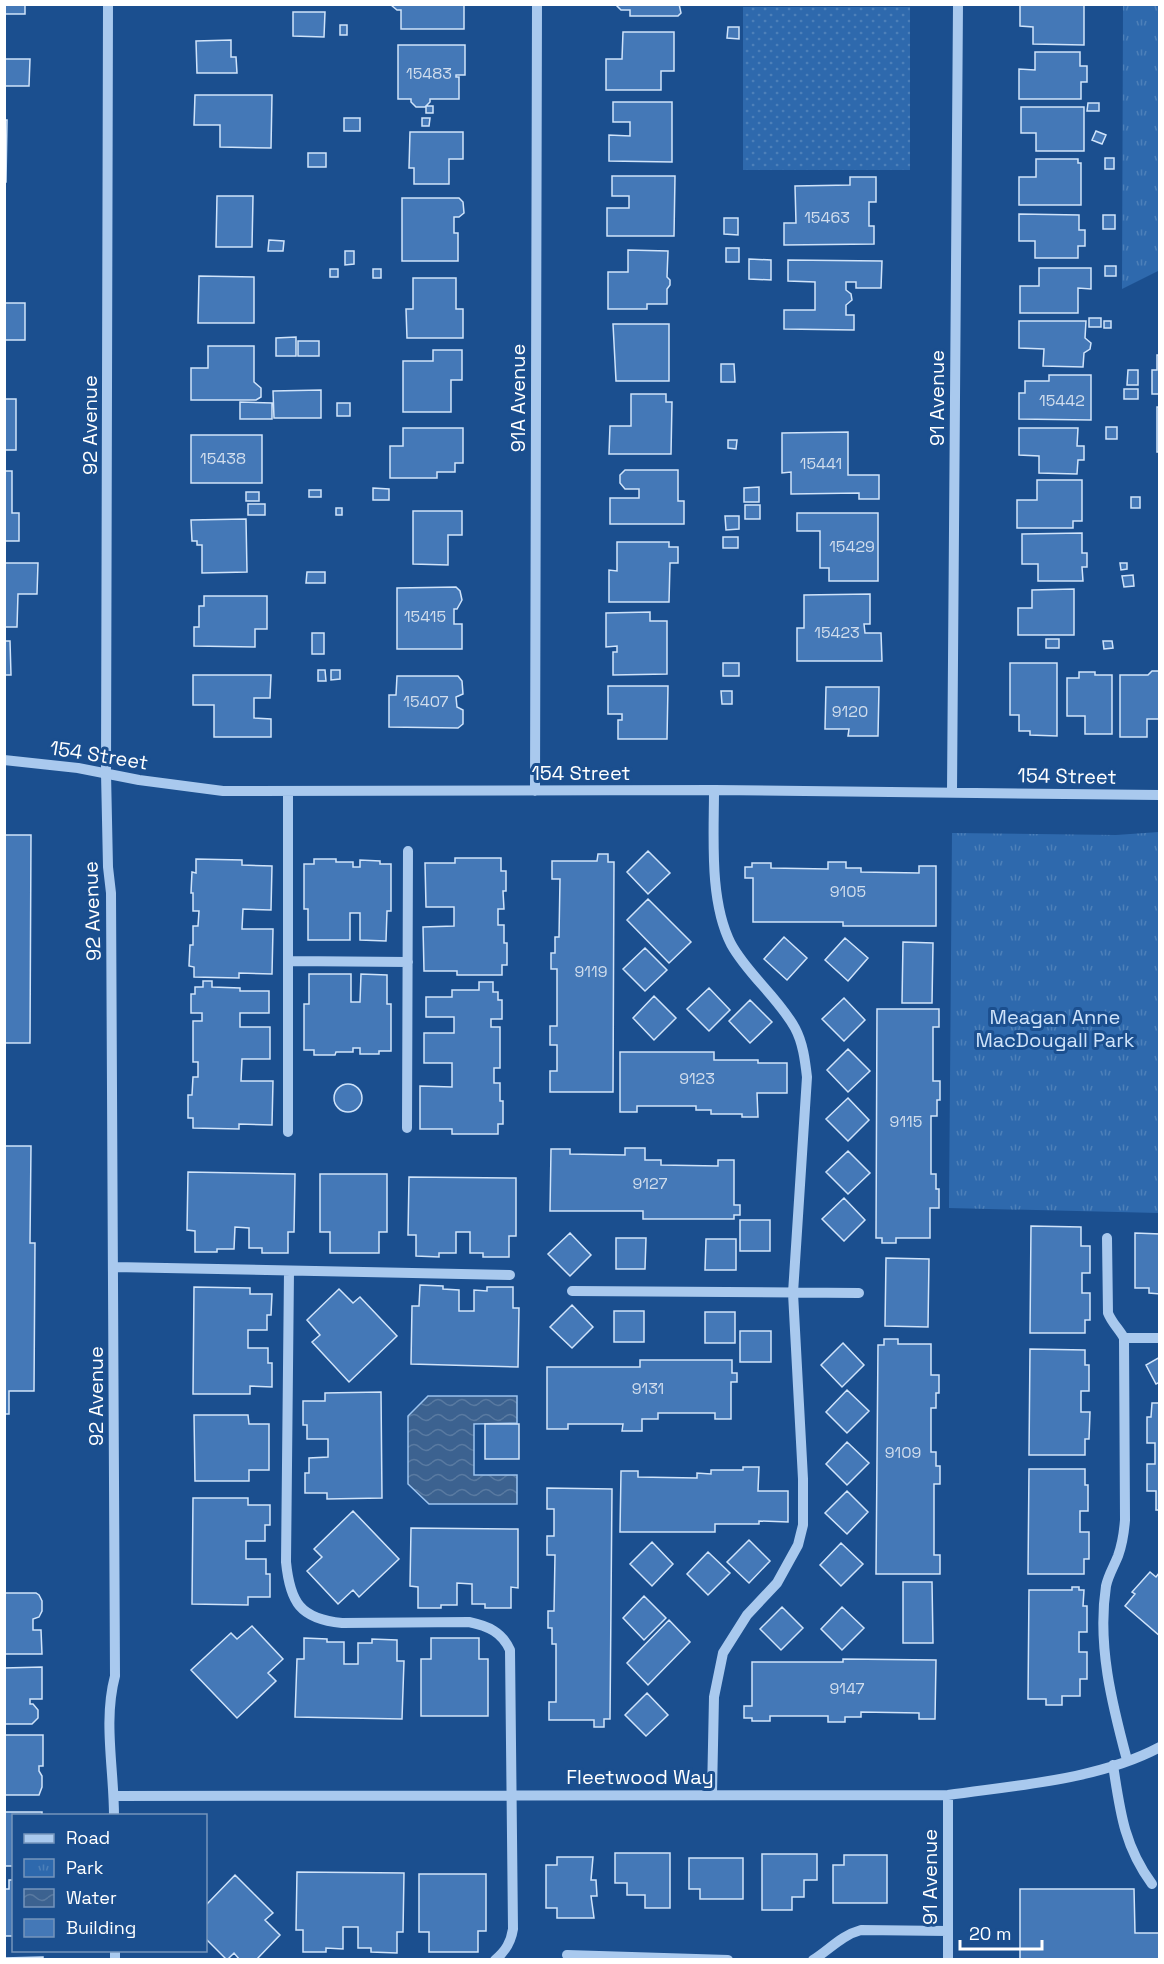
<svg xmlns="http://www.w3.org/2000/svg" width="1164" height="1964" viewBox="0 0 1164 1964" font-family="'Space Grotesk',sans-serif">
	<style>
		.grass { fill: url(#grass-dots) }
		.park { fill: url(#park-tufts) }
		.water { fill: url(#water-waves); stroke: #9cc4f0; stroke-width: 1.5 }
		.building { fill: #4478b7; stroke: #cfe3fa; stroke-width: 1.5 }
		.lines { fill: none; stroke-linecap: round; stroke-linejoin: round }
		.minor { stroke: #a9c9ee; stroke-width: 10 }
		.labels { text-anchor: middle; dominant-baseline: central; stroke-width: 6; stroke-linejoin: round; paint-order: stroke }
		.number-label { font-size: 16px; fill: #d0dded }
		.street-label { font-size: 20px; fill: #fff; stroke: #1b4f8f }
		.park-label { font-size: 20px; fill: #cfe3fa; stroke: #1b4f8f }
	</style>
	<defs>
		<pattern id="grass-dots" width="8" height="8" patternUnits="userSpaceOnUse" patternTransform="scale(1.5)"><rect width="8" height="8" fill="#2e69ad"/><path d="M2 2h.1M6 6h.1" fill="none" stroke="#4d80b9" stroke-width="1.8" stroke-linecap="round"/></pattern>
		<pattern id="park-tufts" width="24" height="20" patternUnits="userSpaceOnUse" patternTransform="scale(1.5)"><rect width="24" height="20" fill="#2e69ad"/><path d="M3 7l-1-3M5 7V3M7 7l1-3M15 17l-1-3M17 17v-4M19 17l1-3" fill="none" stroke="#4d80b9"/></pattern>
		<pattern id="water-waves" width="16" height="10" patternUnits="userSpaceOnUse" patternTransform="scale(1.5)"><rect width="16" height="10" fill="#3c6290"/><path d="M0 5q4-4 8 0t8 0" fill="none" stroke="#597aa1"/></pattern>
	</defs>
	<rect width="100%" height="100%" fill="#1b4f8f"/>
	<!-- grass -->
	<path class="grass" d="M743 7H910V170H743Z"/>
	<!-- park -->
	<path class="park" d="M1123 5H1159L1160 270 1122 289Z
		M1159 832V1213L949 1208 952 833 1116 835Z"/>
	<!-- water -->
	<path class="water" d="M428 1396H517V1423L474 1424V1475H517V1504H429L408 1484V1416Z"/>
	<!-- building -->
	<path class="building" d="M4 4H25V14H4Z
		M464 4V29H401V10H397L391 5Z
		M615 4H679L681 13 678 16H630V10H621Z
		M1020 4H1084V45L1033 44V27L1020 26Z
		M293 12H325L324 37 293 36Z
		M340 25H347V35H340Z
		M728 27H739V39L727 38Z
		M623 32H674V71H661V90H606V59H622Z
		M231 40V57H236L237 73H197L196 41Z
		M398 45H465V75H456V77H459V99H430V102L425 107H416L411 102V99H398Z
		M1035 52H1080V66H1087V82H1081V99H1019V69L1035 70Z
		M4 59H30L29 86H4Z
		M195 95H272L271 148 220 147V125H194Z
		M613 102H672V162L609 161V135L630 136V122H613Z
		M1088 103H1099V111H1087Z
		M426 106H433V113H426Z
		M1021 107H1084V151H1036V133H1021Z
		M344 118H360V131H344Z
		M422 118H430L429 126H422Z
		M4 120H7L6 182H4Z
		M1096 131 1106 135 1102 144 1092 140Z
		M410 132H463V159H449V184H414V168H409Z
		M308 153H326V167H308Z
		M1105 158H1114V169H1105Z
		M1036 159H1078V163H1081V205H1019V177H1036Z
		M612 176H675L674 236H607V208H629V196H612Z
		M850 177H876V202H869V226H874V244L784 245V223H796L795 186 850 185Z
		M217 196H253L252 247H216Z
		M402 198H459L463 202 464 213 459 217H454V233H458V261H402Z
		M1019 214 1079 215V230H1085V246H1078V258H1035V241H1019Z
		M1103 215H1115V229H1103Z
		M724 218H738V235L724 234Z
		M269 240 284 241 283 251H268Z
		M726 248H739V262H726Z
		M628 250 668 251 667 277 670 280V285L667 289V304H647V309H608V272H628Z
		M345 251H354V264L345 265Z
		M749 259 771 260V280L749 279Z
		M788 260 882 261 881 288H856V282H846V290L851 294 852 300 846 305V315H854V330L784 329V310H815V282L788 281Z
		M1105 266H1116V276H1105Z
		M1039 268H1091V289L1078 288V313H1020V286H1039Z
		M330 269H338V277H330Z
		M373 269H381V278H373Z
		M199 276 254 277V323H198Z
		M413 278H456V309H463V338H407L406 309H413Z
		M4 303H25V340H4Z
		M1089 318H1101V327H1089Z
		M1019 321H1086L1085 338 1091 343 1090 349 1084 353 1083 367 1043 366 1044 349 1019 348Z
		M1104 321H1111V328H1104Z
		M613 324H669V381H616Z
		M296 337V356H276V338Z
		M298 341H319V356H298Z
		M208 346H254V382L261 388V397L256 400H191V368H208Z
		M433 350H462V380H451V412H403V361H433Z
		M1157 355H1160V394H1152V370H1157Z
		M721 364H734L735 382H721Z
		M1128 370H1138V385H1127Z
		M1049 375H1091V420L1019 419V393H1025V381H1049Z
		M1124 389H1138V399H1124Z
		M321 390V418H274L273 391Z
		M631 394H666V402H672L671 454H609L610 426H631Z
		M4 399H16V450H4Z
		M240 402 272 403V419H240Z
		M337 403H350V416H337Z
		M1157 407H1160V452H1157Z
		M1106 427H1117V439H1106Z
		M403 428H463V463H455V472H437V478H390V446H403Z
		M1019 428H1078L1077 446H1084V460H1078L1077 474 1039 473V456L1019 455Z
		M848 432V475H879V499H859V493L791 494V472L782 473V433Z
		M191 435H262V483H191Z
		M728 440H737L736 449 728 448Z
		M625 470H678V501H684V524H610V498H639V489H625L620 483V475Z
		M4 471H12V513H19V541H4Z
		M1037 480H1082V521H1073V528H1017V500H1037Z
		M759 487V502H744V488Z
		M373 488 389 489V500H373Z
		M309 490H321V497H309Z
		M246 492H259V501H246Z
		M1131 497H1140V508H1131Z
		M248 504H265V515H248Z
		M745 505H760V519H745Z
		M336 508H342V515H336Z
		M413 511H462V535H448V565L413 564Z
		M797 513H878V581H829V568H820V531H797Z
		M725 516H739V529L726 530Z
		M246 519 247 572 202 573V545H197V541H192L191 520Z
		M1082 533V553H1087V567H1082L1083 581H1038V564H1022V534Z
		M723 537H738V548H723Z
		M617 542H669V547H678V563H670L669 602H609V570L617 571Z
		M4 563H38L37 594H18L17 627H4Z
		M1120 563H1127V569L1121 570Z
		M307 572H325V583H306Z
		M1133 575 1134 586 1124 587 1122 576Z
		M456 587 460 591 462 600 457 609H454V624H462V649H397V588Z
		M1074 589V635H1018V608H1032V590Z
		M870 594V624H864L865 633H881L882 661H797V628H804V595Z
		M204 596H267V629H255V647L194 646V627H199V606H204Z
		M650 612V621H667V674L613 675V652H617V646L606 647V613Z
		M312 633H324V654H312Z
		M1046 639H1059V648H1046Z
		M4 641H10L11 675H5L4 698Z
		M1103 641H1112L1113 648 1104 649Z
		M723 663H739V676H723Z
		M1010 663H1057V736L1030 735V731H1019V715H1010Z
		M318 670H325L326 681H318Z
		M331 670H340V679L331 680Z
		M1152 671H1160V719H1147V737H1120V675H1148Z
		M1079 672H1095V675H1112V734H1085V716H1067V678H1079Z
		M193 675H271L270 698H254V718L271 719V737H214V705H193Z
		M397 676H458L462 681 463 694 456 697 457 707 463 710V724L458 728 389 727V695H396Z
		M608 686H668L667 739H618V720H622V714H608Z
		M826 687H879L878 736H848L849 729H825Z
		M721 691H732V704H722Z
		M4 835H31L30 1043H4Z
		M648 851 670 873 648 894 627 872Z
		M598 854H608V862H614L613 1092H550V1071H557V1045H550V1026H557V969H551V953H555V937H559L560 879H552V861H597Z
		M455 858H501V871H506V891H503L504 909H498V925H504V943H507V965H502V975H457V971H424L423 927 454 926V907H426L425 863H455Z
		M196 859 242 860V865L272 866 271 910 243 909 242 929H273L272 974 239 973V978L194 977V967L189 966 190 945H193V926H198L199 911H193V893H191L192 872 196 873Z
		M314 859H336V862H353V867H360V860L380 861V864H391V911H387L386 941 360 940V913H350V940H308V909H304V864H314Z
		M828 862H846V868H861V872L919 873V866H936V926H843V922H753V878H745V867H752V863H771V868L828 869Z
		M648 899 691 942 669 963 627 920Z
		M784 937 807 958 787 980 764 959Z
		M845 938 868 958 848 981 825 960Z
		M903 942 933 943 932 1003H902Z
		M645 948 667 970 645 991 623 969Z
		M309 974H351V1002H360L361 974 387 975V1004H391V1051H379V1054H360V1048H353V1052H336L335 1055H314V1050H304V1004H309Z
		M203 981H212V987L240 988V991H269V1013H240V1027H270V1059H242L241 1081H273L272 1125 239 1124V1129L193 1128V1118H188V1095H192L193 1077H198V1062H193V1021H202V1013H191V994H195V987H203Z
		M479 982H493V992H498V1000H502V1019H491V1027H500V1068H494V1083H500V1101H503V1124H498V1134H452V1129H420V1086L452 1087V1063H424V1033H454V1017H426V997H452V990H479Z
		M709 988 730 1010 709 1031 687 1009Z
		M654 996 676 1018 654 1040 633 1018Z
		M844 998 865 1020 844 1041 822 1019Z
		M750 1000 772 1022 750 1043 729 1021Z
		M877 1009H939V1027H933V1081H940V1100H937V1116H931V1174H936V1189H939V1208H930V1238H896V1243H882V1238H876Z
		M848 1049 870 1071 848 1092 827 1070Z
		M620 1052H714V1060H758V1063H787V1093H757L758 1117H742V1114H711V1110H696V1106H637V1112H620Z
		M334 1098a14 14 0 1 1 28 0a14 14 0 1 1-28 0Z
		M848 1098 869 1120 848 1141 826 1119Z
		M4 1146H31L30 1243H35L34 1391H9V1414H4Z
		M625 1148H645V1160H661V1165L718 1166V1160H734V1205H740V1215H734V1219H643V1211H550L551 1149H570V1154L625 1155Z
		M848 1151 870 1173 848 1194 826 1172Z
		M188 1172 295 1174 294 1232H288V1253H262V1248H249V1228L235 1227 234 1249H217V1252H195V1231L187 1230Z
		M320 1174H387V1232H379V1253H330V1232H320Z
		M409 1177 516 1178V1236H509V1257H483V1253H470V1232H456V1253H439V1257L416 1256V1235H408Z
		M844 1198 865 1220 844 1241 822 1219Z
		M740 1220H770V1251H740Z
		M1031 1226 1081 1227V1246H1090V1273H1082V1293H1090V1320H1085V1333H1030Z
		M570 1233 591 1255 570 1276 548 1254Z
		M1135 1233 1160 1234V1294L1149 1293V1288H1135Z
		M616 1238H646L645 1269H616Z
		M706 1239H736V1270H705Z
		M886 1258 929 1259 928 1327 885 1326Z
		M420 1285 443 1286V1289L459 1290V1311H474V1290L487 1291V1287H513V1308H519L518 1367 411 1364 412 1306H419Z
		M194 1287 250 1288V1294H272L271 1315H267V1330H248V1348H268V1363H272V1387L250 1386V1394H193Z
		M339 1289 353 1303 360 1297 397 1336 349 1382 312 1342 320 1335 307 1320Z
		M572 1305 593 1327 572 1348 550 1327Z
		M614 1311H644V1342H614Z
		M705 1312H735V1343H705Z
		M740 1331H771V1362H740Z
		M884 1339H898V1344H931V1375H939V1393H936V1408H931V1452H936V1466H940V1484H934V1555H940V1574H876L878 1345H884Z
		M843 1343 864 1365 842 1387 821 1365Z
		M1030 1349 1085 1350V1365H1089V1391H1081V1412H1090L1089 1439H1085V1455H1029Z
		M1160 1357V1382L1156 1384 1146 1365Z
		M640 1360H732V1373H737V1382H731V1419H715V1413H658V1419H642V1431H622L623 1424H568V1429H547V1367H640Z
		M847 1390 869 1411 847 1433 826 1412Z
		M381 1392 382 1498 327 1499V1493H305V1473H309V1458L328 1457V1439H307V1425H303V1401H325V1393Z
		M1152 1403H1160V1510H1156V1491H1147V1464H1155V1443H1147V1417H1151Z
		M194 1415H248L249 1424H269V1470H249V1481H195Z
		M485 1424H519V1459H485Z
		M847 1442 869 1463 847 1485 826 1464Z
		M743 1467H759L758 1491H788V1522L759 1521V1524H715V1532H620L621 1471H638V1477L697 1478V1473L711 1474V1470H743Z
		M1029 1469H1085V1485H1088V1511H1080V1532H1089V1559H1084V1574H1028Z
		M547 1488 612 1489 610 1719H604V1727H594V1720H549V1702H556V1644H552V1628H548V1611H554L555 1555H547V1536H554V1509H547Z
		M847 1491 868 1512 847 1534 825 1513Z
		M193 1498H248V1505H270V1525H265V1541H246V1559H266V1574H270V1597H248V1605L192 1604Z
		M353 1511 399 1559 359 1597 353 1590 338 1604 307 1571 322 1557 314 1549Z
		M411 1528 518 1529V1588L511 1587V1608H485V1604H472V1584L457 1583V1605H441V1608H418V1587L410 1586Z
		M749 1540 770 1561 749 1583 727 1562Z
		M652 1542 673 1564 652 1586 630 1564Z
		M841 1543 863 1564 841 1586 820 1565Z
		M708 1552 730 1573 708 1595 687 1574Z
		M1150 1572 1156 1577 1160 1572V1636L1125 1606 1135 1594 1132 1592Z
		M903 1582H932L933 1643H903Z
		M1072 1587H1079V1590H1084L1083 1606H1087V1632H1079V1652H1087V1679H1080V1696H1062V1705H1046V1699H1028L1029 1590H1072Z
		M4 1593H36L39 1595 42 1601V1611L39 1617 33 1619V1630H41L42 1654H4Z
		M644 1596 666 1618 644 1640 623 1618Z
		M782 1607 803 1628 781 1650 760 1629Z
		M842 1607 864 1628 842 1650 821 1629Z
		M669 1620 690 1642 648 1685 627 1663Z
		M252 1626 283 1659 268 1673 276 1681 237 1718 191 1670 231 1633 237 1639Z
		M304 1638 327 1639V1642H344V1664H358V1643H372V1639L397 1640V1661H404L402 1719 295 1717 297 1659H304Z
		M431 1638H479V1659H488V1716H421V1659H431Z
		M843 1659 936 1660 935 1719H919V1713L861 1712V1717H845V1722H828V1716H770V1721H752V1718H744V1706H752V1662H843Z
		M42 1667V1699H30V1704H33L38 1710V1718L32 1724H4V1668Z
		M647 1693 668 1715 646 1736 625 1715Z
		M4 1735H43V1766H39V1771L42 1776V1787L39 1795H4Z
		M4 1812H42V1816H14V1866H4Z
		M615 1853H670V1908H645V1895H627V1883H615Z
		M762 1854H817V1880H804V1897H792V1910H762Z
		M844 1855H887V1903H833V1865H844Z
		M557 1857H593L591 1880H596L597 1896H591L594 1918H557V1908H546V1865H557Z
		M689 1858H743V1899H700V1889H689Z
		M297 1872 404 1873 403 1932H397V1953L371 1952V1948H358V1927H343V1949L326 1948V1952H303V1930H296Z
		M419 1874H486V1931H478V1952H429V1932H419Z
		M235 1875 273 1913 265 1920 280 1935 256 1960H240L234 1953 227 1960 206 1939V1905Z
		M9 1880H14V1936H4V1889H9Z
		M1020 1889H1134L1135 1933H1160V1960H1020Z
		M43 1957V1960H4V1958Z"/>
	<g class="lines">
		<!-- minor -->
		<path class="minor" d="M108 4 106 773 108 867 111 893 115 1676C103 1721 114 1769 114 1816
			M4 760 78 768 139 780 223 791 714 790 1160 795
			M288 791V1132
			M535 791 537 4
			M952 792 958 4
			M288 961 408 962
			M407 1128 408 851
			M1107 1238 1108 1313C1112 1323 1119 1329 1124 1338L1125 1520C1124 1533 1122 1545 1118 1556 1114 1566 1108 1576 1106 1586 1097 1645 1112 1704 1127 1760
			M114 1267 510 1275
			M289 1271 286 1562C290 1602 300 1619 342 1623L469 1622C488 1626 502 1632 510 1650L513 1929C511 1942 506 1951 495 1960
			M572 1291 859 1293
			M1124 1338H1160
			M1113 1765C1120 1811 1124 1846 1152 1884
			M712 1794 714 1697 723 1653 747 1615 777 1583 798 1545 803 1525V1479L793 1293 807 1077C805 1060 803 1043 795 1028 778 997 748 975 731 944 709 901 714 837 714 790
			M114 1796 948 1795C1017 1785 1098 1780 1160 1747
			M115 1950V1960
			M567 1955 728 1960
			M813 1960C829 1950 842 1935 861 1930L948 1931
			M948 1960V1795"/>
	</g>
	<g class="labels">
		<!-- number labels -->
		<g class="number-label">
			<text x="429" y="73">15483</text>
			<text x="827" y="217">15463</text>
			<text x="1062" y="400">15442</text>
			<text x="223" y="458">15438</text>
			<text x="821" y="463">15441</text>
			<text x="852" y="546">15429</text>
			<text x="425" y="616">15415</text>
			<text x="837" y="632">15423</text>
			<text x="426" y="701">15407</text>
			<text x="850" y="711">9120</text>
			<text x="848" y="891">9105</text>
			<text x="591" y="971">9119</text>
			<text x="697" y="1078">9123</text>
			<text x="906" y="1121">9115</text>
			<text x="650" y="1183">9127</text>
			<text x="648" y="1388">9131</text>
			<text x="903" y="1452">9109</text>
			<text x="847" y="1688">9147</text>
		</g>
		<!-- street labels -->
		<g class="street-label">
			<text transform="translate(518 398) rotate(-90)">91A Avenue</text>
			<text transform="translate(937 398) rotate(-90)">91 Avenue</text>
			<text transform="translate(90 425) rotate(-90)">92 Avenue</text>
			<text transform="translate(99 755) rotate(9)">154 Street</text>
			<text x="581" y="773">154 Street</text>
			<text transform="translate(1067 776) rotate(1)">154 Street</text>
			<text transform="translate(92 911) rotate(-92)">92 Avenue</text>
			<text transform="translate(96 1396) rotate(-90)">92 Avenue</text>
			<text x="640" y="1777">Fleetwood Way</text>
			<text transform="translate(930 1877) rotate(-90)">91 Avenue</text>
		</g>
		<!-- park labels -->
		<g class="park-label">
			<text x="1055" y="1017">Meagan Anne<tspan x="1055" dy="23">MacDougall Park</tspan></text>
		</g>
	</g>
	<!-- border -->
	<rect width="1164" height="1964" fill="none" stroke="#ffffff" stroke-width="12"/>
	<!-- legend -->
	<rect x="12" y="1814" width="195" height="138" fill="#1b4f8f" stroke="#7695bc" stroke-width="1.5"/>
	<rect x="24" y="1834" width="30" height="9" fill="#a9c9ee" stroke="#7695bc" stroke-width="1.5"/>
	<text x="66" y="1844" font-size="18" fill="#ffffff">Road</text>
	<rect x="24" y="1859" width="30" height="18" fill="url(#park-tufts)" stroke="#7695bc" stroke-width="1.5"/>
	<text x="66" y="1874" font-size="18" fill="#ffffff">Park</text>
	<rect x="24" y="1889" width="30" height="18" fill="url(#water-waves)" stroke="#7695bc" stroke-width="1.5"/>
	<text x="66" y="1904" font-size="18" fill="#ffffff">Water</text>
	<rect x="24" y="1919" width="30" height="18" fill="#4478b7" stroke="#7695bc" stroke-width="1.5"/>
	<text x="66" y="1934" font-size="18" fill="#ffffff">Building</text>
	<!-- scale -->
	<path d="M960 1940v9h82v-9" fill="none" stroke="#ffffff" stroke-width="3"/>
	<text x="969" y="1940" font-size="18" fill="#ffffff" stroke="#1b4f8f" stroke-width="4.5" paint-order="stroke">20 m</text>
</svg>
